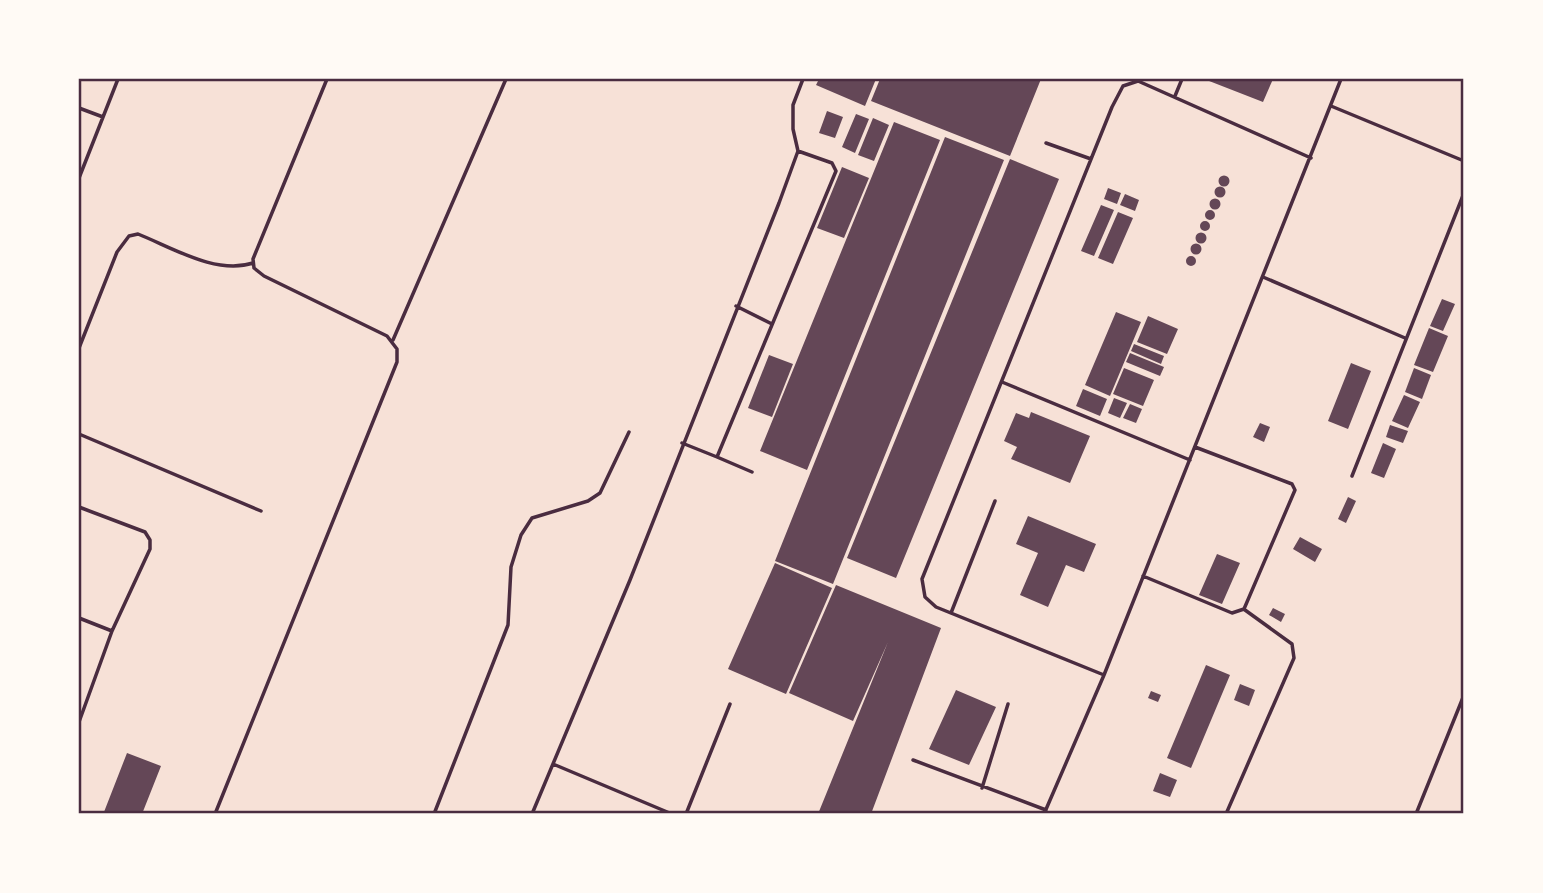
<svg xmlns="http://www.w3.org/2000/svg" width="1543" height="893" viewBox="0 0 1543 893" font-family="'Fira Sans',sans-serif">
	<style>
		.building { fill: #644757 }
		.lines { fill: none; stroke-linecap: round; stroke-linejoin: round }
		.service { stroke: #4a2c40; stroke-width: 3.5 }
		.neatline { fill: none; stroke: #4a2c40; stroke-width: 2.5 }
	</style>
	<rect width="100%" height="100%" fill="#f7e1d7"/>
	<!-- building -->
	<path class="building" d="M819 79H876L865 106 816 85Z
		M880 79H1041L1010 156 871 101Z
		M1204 79H1273L1263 102Z
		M827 111 843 117 835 138 819 133Z
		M856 114 869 119 855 153 842 147Z
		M873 118 889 125 874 161 858 155Z
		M894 122 940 140 807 470 760 451Z
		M945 137 1004 160 833 584 775 561Z
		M1010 159 1059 179 896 578 847 558Z
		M842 167 869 178 844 238 817 228Z
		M1218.5 181a5.5 5.5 0 1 1 11 0a5.5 5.5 0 1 1-11 0Z
		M1214.5 192a5.5 5.5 0 1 1 11 0a5.5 5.5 0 1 1-11 0Z
		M1108 188 1121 193 1117 204 1104 199Z
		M1125 194 1139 200 1135 211 1120 205Z
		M1209.5 204a5.5 5.5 0 1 1 11 0a5.5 5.5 0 1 1-11 0Z
		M1101 205 1114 210 1094 256 1081 251Z
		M1205 215a5 5 0 1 1 10 0a5 5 0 1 1-10 0Z
		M1118 212 1133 218 1113 264 1098 258Z
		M1200 226a5 5 0 1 1 10 0a5 5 0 1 1-10 0Z
		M1195.5 238a5.5 5.5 0 1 1 11 0a5.5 5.5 0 1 1-11 0Z
		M1190.5 249a5.5 5.5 0 1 1 11 0a5.5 5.5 0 1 1-11 0Z
		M1186 261a5 5 0 1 1 10 0a5 5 0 1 1-10 0Z
		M1442 299 1455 304 1443 331 1430 326Z
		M1116 312 1141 322 1110 396 1085 385Z
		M1148 316 1178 329 1167 354 1137 342Z
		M1429 328 1448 336 1433 372 1414 365Z
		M1134 344 1164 356 1161 364 1131 351Z
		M1130 353 1164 367 1160 376 1126 362Z
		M769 355 793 364 772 417 748 408Z
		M1351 363 1371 371 1348 429 1328 421Z
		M1124 368 1154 380 1143 406 1113 394Z
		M1414 368 1431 375 1422 399 1405 392Z
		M1083 389 1107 399 1100 416 1076 406Z
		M1404 395 1420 402 1408 428 1392 421Z
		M1114 398 1127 403 1120 418 1108 413Z
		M1130 404 1142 409 1136 423 1123 418Z
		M1031 412 1090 436 1070 483 1011 459 1017 447 1004 441 1016 413 1029 418Z
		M1260 423 1270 427 1264 442 1253 437Z
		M1390 425 1408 431 1403 443 1386 437Z
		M1383 443 1396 449 1384 478 1371 473Z
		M1348 497 1356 501 1346 523 1338 519Z
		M1028 516 1096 544 1084 572 1066 565 1048 607 1020 595 1038 553 1016 544Z
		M1300 537 1322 549 1315 562 1293 549Z
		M1217 554 1240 563 1222 604 1199 595Z
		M775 563 832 588 786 694 728 669Z
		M836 585 941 628 871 814H818L888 642 853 721 789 693Z
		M1273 608 1285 614 1281 622 1269 615Z
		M1206 665 1230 675 1191 768 1167 758Z
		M1240 684 1255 690 1249 706 1234 700Z
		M956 690 996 707 969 765 929 749Z
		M1151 691 1161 695 1158 702 1148 698Z
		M127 753 161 766 142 814H109L104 812Z
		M1160 773 1177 780 1170 797 1153 791Z"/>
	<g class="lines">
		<!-- service -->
		<path class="service" d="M1175 96 1182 79
			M1331 106 1464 161
			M79 108 103 117
			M1046 143 1091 159
			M79 178 118 79
			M1263 277 1405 338
			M736 306 772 324
			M393 340 506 79
			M79 348 117 252 129 236 138 234C173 248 216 275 253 263
			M1002 382 1190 460
			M79 434 261 511
			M682 443 717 457 836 171 832 163 798 151
			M717 457 752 472
			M1352 476 1464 193
			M79 507 145 532 150 540V549L112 631 79 722
			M1143 576 1232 613 1244 609 1295 490 1292 484 1195 447
			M951 613 995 501
			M79 618 112 631
			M1104 675 936 607 925 597 922 579 1112 107 1123 86 1138 81 1311 158
			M913 760 1046 810
			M553 764 672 814
			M982 788 1008 704
			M215 814 397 362V349L387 336 264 276 254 268 253 259 327 79
			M434 814 508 625 511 567 521 535 532 518 588 501 600 493 629 432
			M532 814 630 580 779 203 798 151 793 129V105L803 79
			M686 814 730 704
			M1044 814 1104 675 1341 79
			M1226 814 1294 658 1292 644 1245 610
			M1416 814 1464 695"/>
	</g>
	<!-- border -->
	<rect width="1543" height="893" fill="none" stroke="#fffaf5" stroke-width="161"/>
	<rect x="80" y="80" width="1382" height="732" class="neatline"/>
</svg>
